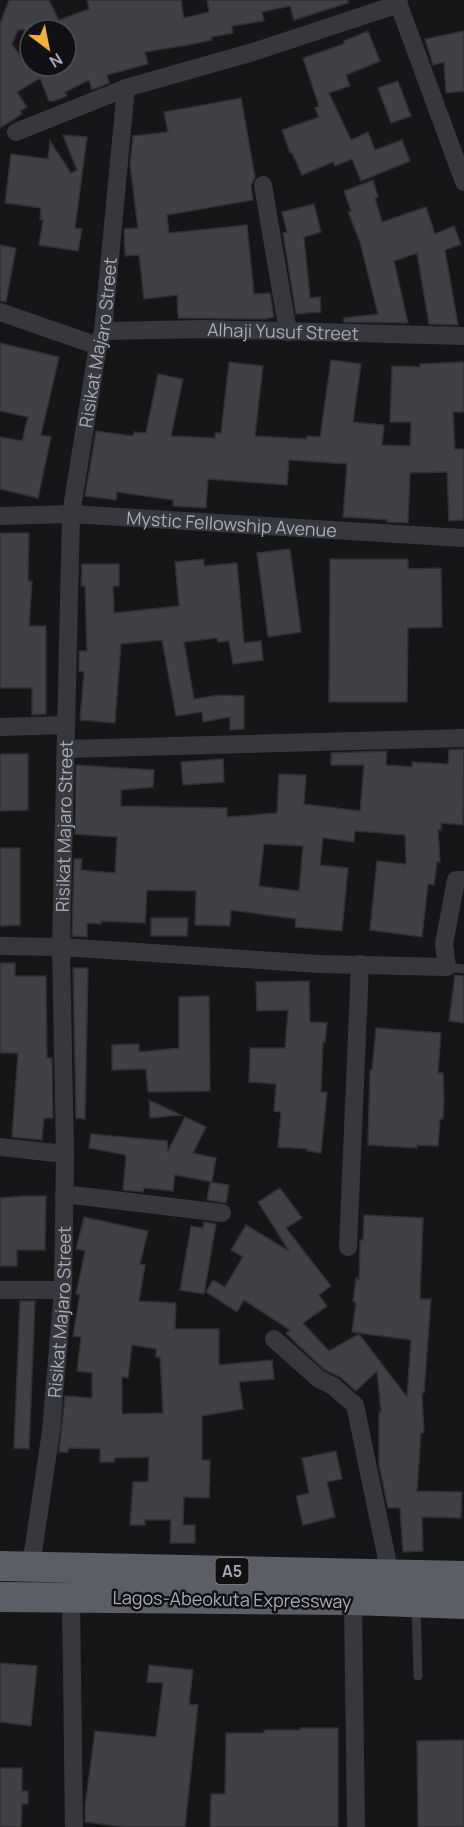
<svg xmlns="http://www.w3.org/2000/svg" width="464" height="1827" viewBox="0 0 464 1827" font-family="Manrope,sans-serif">
	<style>
		.building { fill: #404145; stroke: #303034; stroke-width: 1.5; fill-rule: evenodd }
		.lines { fill: none; stroke-linecap: round; stroke-linejoin: round }
		.service { stroke: #37383d; stroke-width: 9 }
		.minor { stroke: #37383d; stroke-width: 18 }
		.trunk { stroke: #5b5e65; stroke-width: 30 }
		.labels { text-anchor: middle; dominant-baseline: central; stroke-width: 5; stroke-linejoin: round; paint-order: stroke }
		.shield { fill: #111113; stroke: #7b7e86; stroke-width: 1.5 }
		.shield-label { font-size: 16px; font-weight: bold; fill: #a8adb8 }
		.street-label { font-size: 18px; fill: #a8adb8; stroke: #111113 }
	</style>
	<rect width="100%" height="100%" fill="#161618"/>
	<!-- building -->
	<path class="building" d="M9 0H49L59 20 89 9 87 0H181L184 18 209 12 207 0H348V3L294 20 290 6 262 12 264 21 232 26 233 33 211 37 212 40 188 45 145 52 148 64 107 75 109 83 92 90 89 80 65 92 67 96 54 101H49L40 78 17 92 27 107 20 111 22 114 0 128V24ZM18 30H66V66H43L30 71 12 44Z
		M368 31 380 61 346 75 350 86 329 93 351 140 368 132 375 150 402 140 410 161 361 181 352 159 335 166 333 162 302 175 292 153H290L282 130 319 117 315 108 319 106 303 58 344 44V41Z
		M464 31V91L446 93 444 62 433 65 425 39Z
		M398 81 411 116 391 123 378 88Z
		M241 98 255 177 251 186 253 200 167 215 169 233 247 225 254 294 270 293 274 317 266 319 178 318 177 295 144 299 139 255 125 256 124 229 138 228 130 164 133 136 168 132 164 112Z
		M63 135 87 137 75 228 82 229 78 251 39 245 43 220H40L41 208 5 203 11 154 48 159 50 141 71 173 77 170Z
		M373 180 378 197 375 198 382 222 426 207 435 234 454 226 461 244 445 250 458 325 429 324 417 253 394 261 408 323 344 322V318L378 314 360 242 348 212 351 211 344 191Z
		M314 204 321 232 304 237 310 298 320 297 321 312 296 314 283 233 287 232 282 212Z
		M0 245 16 248 6 302 0 301Z
		M0 343 59 357 41 435 51 437 38 498 0 489V437L22 441 28 417 0 411Z
		M331 360 361 364 353 422 384 425 382 445 410 446 411 422H390L392 366 420 367V364L464 362V412H453L455 449H464V520L449 521 447 472 410 473 408 523 387 522 388 520 343 517 347 464 289 460 287 485 208 479 206 508 173 506V500L117 492 116 500 85 496 96 431 133 436 134 432 146 433 158 374 183 379 171 436 215 438V433H221L229 362 263 366 255 436 306 439 307 436 320 437Z
		M0 533H29L28 581H32L29 626H46V714L32 715V688H0Z
		M290 549 301 632 268 637 257 553Z
		M204 559V566L237 563 244 643 261 641 263 660 233 664 229 641 218 642 217 638 184 642 194 699 220 695 244 696V729L230 730V717L203 722 202 712 176 716 162 640 121 644 115 723 80 720 84 672 79 671V651H87L85 586H81L82 564H119V586H113L114 613 179 606 175 562Z
		M330 559H408V569L441 568 442 627 408 628 407 702H329Z
		M464 749 463 825 441 823V830H438L440 862H437L434 885 428 884 422 937 370 930 377 861 406 864 405 835 355 831 354 842 323 838 320 865 348 868 342 931 295 927 296 919 231 910 230 926 195 925 196 891 147 890 145 923 101 921V924L87 923V937L72 936 74 859H82L81 870 115 873 117 837 75 834 76 765 154 770 153 787 121 790V806L227 808V817L277 813 279 774 306 775 304 804 360 811 364 765H331V753L387 751 386 765 412 767V762L448 764 449 750ZM264 844 303 846 299 891 259 886Z
		M0 754H28V810L0 811Z
		M223 759 224 782 183 785 181 762Z
		M0 848H20V925L0 926Z
		M151 918H188L187 936H151Z
		M0 963H15V976H46L47 1058H52L53 1118H44L42 1140 12 1137 18 1053H0Z
		M73 968H88L85 1119 76 1118Z
		M455 975 464 976V1023L449 1021Z
		M309 981 310 1022 327 1023 325 1042 323 1041 321 1092H327L321 1153 307 1151 308 1149 278 1147 281 1112 274 1111 276 1084 249 1082 250 1048H285L288 1010 257 1011 256 982Z
		M209 996 210 1091 148 1092 146 1069 112 1070V1045L139 1044V1052L179 1048V997Z
		M376 1028 441 1033 438 1073H443L444 1099 443 1119H440L438 1146 417 1145V1148L368 1145 370 1070H372Z
		M149 1100 181 1115 150 1118Z
		M185 1117 206 1127 193 1153 216 1158 212 1182 175 1175 173 1191 144 1188 143 1192 123 1190 126 1155 89 1148 91 1134 167 1141 168 1151Z
		M210 1182 229 1185 226 1203 207 1200Z
		M280 1188 302 1218 286 1228 331 1286 319 1295 327 1306 303 1323 329 1351 359 1334 407 1397 411 1340 352 1332 356 1302H353L356 1278 359 1279 360 1240H363L364 1215 423 1218 420 1299H431L424 1393H422L424 1433H421L417 1491 462 1492 461 1518 422 1517 423 1551 403 1552 400 1508H388L379 1465V1412H381L377 1371 356 1391 340 1377 325 1370 299 1346 286 1333 290 1330 244 1300 237 1312 206 1292 213 1280 225 1287 243 1257 231 1250 246 1225 289 1251 258 1202Z
		M25 1196H46L45 1250H17V1266H0V1198Z
		M84 1217 148 1231 140 1264 145 1265 139 1301 176 1303 175 1329H219V1365L272 1360 274 1379 239 1382 243 1409 202 1416V1460H210L209 1498 184 1497 183 1525H195V1543H170L171 1520H145V1525H130L133 1482H148L149 1457 115 1458 114 1462H100V1449L69 1448 68 1452H59L65 1396 92 1398V1373L77 1371 81 1337 73 1336 80 1294H76L85 1251 76 1249ZM132 1345 156 1349V1357H160L163 1413 122 1414V1377L128 1378Z
		M204 1222 216 1224 204 1294 180 1290 191 1226 203 1228Z
		M20 1301H35L29 1449 14 1448Z
		M336 1451 342 1479 327 1482 335 1517 303 1525 296 1496 309 1493 302 1458Z
		M0 1663 37 1666 31 1726 0 1722Z
		M149 1665 193 1670 189 1704 198 1705 185 1827H125L85 1822V1806L95 1731 156 1737 163 1683 147 1682Z
		M300 1728H338V1827H210L211 1794H225L226 1733H264V1730H300Z
		M464 1740V1827H418L417 1741Z
		M0 1768H22V1791H28V1804H22L21 1827H0Z"/>
	<g class="lines">
		<!-- service -->
		<path class="service" d="M447 967 464 969
			M416 1605 418 1676"/>
		<!-- minor -->
		<g class="minor">
			<path d="M397 0 464 182"/>
			<path d="M16 132 126 88 253 52 399 4"/>
			<path d="M263 185 288 332"/>
			<path d="M0 312 98 346"/>
			<path id="s1" d="M103 331 205 329 464 336"/>
			<path id="s2" d="M0 516 71 514 464 538"/>
			<path d="M0 727 66 725"/>
			<path d="M67 749 464 738"/>
			<path d="M0 946 61 947 319 964 447 967 444 944 456 880H464"/>
			<path d="M0 1147 65 1154"/>
			<path d="M64 1194 222 1213"/>
			<path d="M348 1247 360 964"/>
			<path d="M0 1290H63"/>
			<path d="M274 1339 319 1379 333 1386 355 1405 390 1574"/>
			<path id="s3" d="M31 1566 51 1431 63 1290 65 1154 61 947 71 514 98 346 103 331 126 88"/>
			<path d="M71 1598 74 1827"/>
			<path d="M353 1600 356 1827"/>
		</g>
		<!-- trunk -->
		<path class="trunk" d="M0 1566 464 1576
			M0 1597 353 1600 464 1604"/>
	</g>
	<g class="labels">
		<!-- shield labels -->
		<rect class="shield" x="215.5" y="1558" width="33" height="26" rx="4.5"/>
		<g class="shield-label">
			<text x="232" y="1571">A5</text>
		</g>
		<!-- street labels -->
		<g class="street-label">
			<text stroke="none"><textPath href="#s1" startOffset="180">Alhaji Yusuf Street</textPath></text>
			<text stroke="none"><textPath href="#s3" startOffset="1228">Risikat Majaro Street</textPath></text>
			<text stroke="none"><textPath href="#s2" startOffset="232">Mystic Fellowship Avenue</textPath></text>
			<text stroke="none"><textPath href="#s3" startOffset="742">Risikat Majaro Street</textPath></text>
			<text stroke="none"><textPath href="#s3" startOffset="256">Risikat Majaro Street</textPath></text>
			<text transform="translate(232 1599) rotate(1)">Lagos-Abeokuta Expressway</text>
		</g>
	</g>
	<!-- north arrow -->
	<g transform="translate(48 48) rotate(148)"><circle r="28" fill="#111113" stroke="#4d4f55" stroke-width="1.5"/>
	<path d="M0-4.5L10 22L0 15L-10 22Z" fill="#f2b134"/>
	<text y="-9" font-size="16" font-weight="bold" text-anchor="middle" fill="#a8adb8">N</text>
	</g>
</svg>
